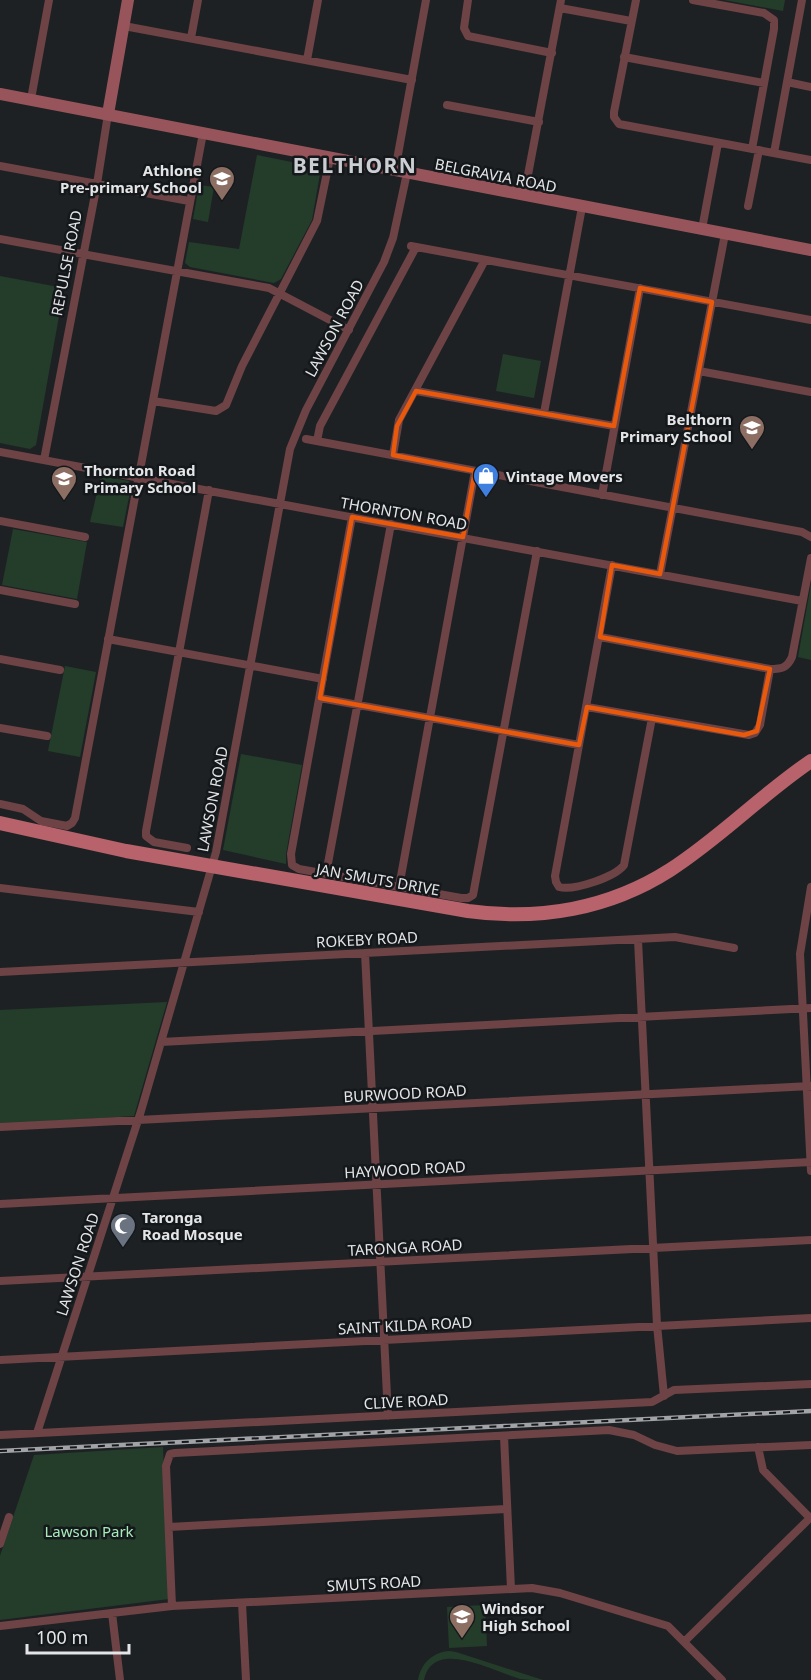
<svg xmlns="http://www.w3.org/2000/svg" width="811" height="1680" viewBox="0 0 811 1680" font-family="'Noto Sans',sans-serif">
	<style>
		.green { fill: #233d2a }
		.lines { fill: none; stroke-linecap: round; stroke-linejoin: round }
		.street { stroke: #6d4346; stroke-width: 8 }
		.secondary { stroke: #97555b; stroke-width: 12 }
		.primary { stroke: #b8626b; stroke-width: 14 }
		.rail-casing { stroke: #a1a3a6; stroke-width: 4.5 }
		.rail { stroke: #15181b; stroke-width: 2; stroke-dasharray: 7; stroke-linecap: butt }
		.marked { fill: none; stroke: #e8590c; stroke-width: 4.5; stroke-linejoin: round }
		.labels { text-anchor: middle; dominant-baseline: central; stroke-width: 5; stroke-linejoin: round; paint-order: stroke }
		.poi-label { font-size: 15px; font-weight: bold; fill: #e3e5e7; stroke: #15181b; text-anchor: start }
		.street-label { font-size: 15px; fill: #e3e5e7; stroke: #15181b }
		.park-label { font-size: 15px; fill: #a5ecb9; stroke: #15181b }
		.district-label { font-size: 21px; font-weight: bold; letter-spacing: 1.5px; fill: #cbcfd3; stroke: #15181b }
	</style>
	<rect width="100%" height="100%" fill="#1e2124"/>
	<!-- green -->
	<path class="green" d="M724 0H785L783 11Z
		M257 155 321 168 312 220 281 279 274 283 190 267 185 263 189 242 239 249Z
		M199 185 214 187 208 222 193 219Z
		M0 276 64 288 36 445 30 449 0 443Z
		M503 354 541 361 534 398 496 391Z
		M101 476 129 481 131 487 123 527 90 522Z
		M13 529 87 542 77 599 2 585Z
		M811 584V660L798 657Z
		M65 666 96 672 80 757 48 751Z
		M241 754 302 765 286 854V864L223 850Z
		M167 1002 134 1116 0 1124V1010Z
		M163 1447 169 1599 0 1620V1556L34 1455Z
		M485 1605 487 1646 449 1648 447 1607Z
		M450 1651 456 1652 543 1680C536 1680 527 1680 520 1679 493 1671 433 1637 424 1680H418C421 1663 433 1652 450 1651Z"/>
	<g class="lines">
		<!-- street -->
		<path class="street" d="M468 0 464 28 468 36 552 53
			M636 0 614 112V117L619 124 811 160
			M693 0 764 13 774 20V29L752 149
			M560 8 631 21
			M124 26 412 80
			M191 38 198 0
			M624 57 764 83
			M307 60 318 0
			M787 82 811 87
			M31 99 49 0
			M447 105 539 122
			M774 153 802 0
			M0 166 189 201
			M395 171 426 0
			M524 196 561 0
			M748 206 759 150
			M702 229 718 143
			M0 239 269 288 349 330
			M411 246 811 320
			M699 371 811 392
			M416 391 614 426
			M153 401 216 411 226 405 242 366 317 221 330 158
			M544 413 582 207
			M306 439 802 532 811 537
			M317 441 320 426 416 247
			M0 452 802 601
			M393 455 399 420 485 260
			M44 460 97 184 108 114
			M602 495 640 288
			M352 517 291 854 292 865 299 869 461 898H468L473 895 537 551
			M0 521 85 537
			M612 565 555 876 556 882 559 887C574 891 615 877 624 865L652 718
			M660 574 725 234
			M0 590 75 604
			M600 637 770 669C782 669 787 668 792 657L811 558
			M108 639 323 679
			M0 659 60 670
			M320 698 579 745
			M587 707 749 735 755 733 760 725 770 669
			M0 728 47 736
			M0 804 23 809 41 821 67 826 72 823 75 818 203 133
			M187 848 154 842 146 836V831L209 490
			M326 874 391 524
			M399 887 475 471
			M811 887 800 954 811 1171
			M0 888 199 912
			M638 940 657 1325 664 1396
			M365 953 388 1416
			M0 972 675 937 734 948
			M161 1042 811 1008
			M0 1127 811 1086
			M0 1204 811 1162
			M0 1281 811 1240
			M0 1360 811 1318
			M37 1433 141 1111 216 852 290 449 306 410 384 262 393 238 407 173
			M0 1435 652 1402 674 1390 811 1384
			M504 1436 511 1589
			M758 1447 763 1470 810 1518
			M169 1527 506 1509
			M0 1544 9 1517
			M242 1603 246 1680
			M172 1606 166 1466 170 1454 175 1453 609 1430 634 1435 655 1445 677 1451 811 1445
			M112 1613 120 1680
			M0 1626 172 1606 532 1588 560 1593 668 1626 722 1680
			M685 1641 811 1517"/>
		<!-- secondary -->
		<path class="secondary" d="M0 94 811 250
			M108 114 128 0"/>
		<!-- primary -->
		<path class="primary" d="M0 823 126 851 468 911C539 921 609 909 670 870 720 838 762 794 811 761"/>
		<defs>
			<path id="rail" d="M0 1451 811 1411"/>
		</defs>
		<!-- rail casing -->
		<use href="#rail" class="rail-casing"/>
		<!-- rail -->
		<use href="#rail" class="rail"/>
	</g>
	<!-- marked area -->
	<path class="marked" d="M640 288 712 302 660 574 612 565 600 637 770 669 757 731 744 735 587 707 579 745 320 698 352 517 463 537 475 471 393 455 397 426 416 391 614 426Z"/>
	<!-- icons -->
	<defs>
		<symbol id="school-pin" viewBox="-11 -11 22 30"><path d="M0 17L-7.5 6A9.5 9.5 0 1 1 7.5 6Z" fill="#8d6e63" stroke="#15181b"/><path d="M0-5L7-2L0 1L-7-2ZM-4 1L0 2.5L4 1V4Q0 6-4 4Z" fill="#fff"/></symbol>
		<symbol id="shop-pin" viewBox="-11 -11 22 30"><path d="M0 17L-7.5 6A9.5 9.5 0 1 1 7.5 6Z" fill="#3f7fe0" stroke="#15181b"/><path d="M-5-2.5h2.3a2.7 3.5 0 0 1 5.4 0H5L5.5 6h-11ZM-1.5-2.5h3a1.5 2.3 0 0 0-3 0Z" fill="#fff"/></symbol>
		<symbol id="mosque-pin" viewBox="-11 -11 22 30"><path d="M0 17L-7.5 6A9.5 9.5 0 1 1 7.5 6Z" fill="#6b7280" stroke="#15181b"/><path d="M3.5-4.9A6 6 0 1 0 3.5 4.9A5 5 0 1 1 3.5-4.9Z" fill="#fff"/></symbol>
	</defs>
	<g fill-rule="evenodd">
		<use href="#school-pin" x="207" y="164" width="30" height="40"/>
		<use href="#school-pin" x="737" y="413" width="30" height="40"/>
		<use href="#shop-pin" x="471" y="461" width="30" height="40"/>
		<use href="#school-pin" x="49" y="464" width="30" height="40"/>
		<use href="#mosque-pin" x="108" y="1211" width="30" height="40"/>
		<use href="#school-pin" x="447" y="1602" width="30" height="40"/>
	</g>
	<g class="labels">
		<!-- poi labels -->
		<g class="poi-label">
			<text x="202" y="170" text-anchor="end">Athlone<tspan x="202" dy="17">Pre-primary School</tspan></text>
			<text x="732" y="419" text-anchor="end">Belthorn<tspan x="732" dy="17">Primary School</tspan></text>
			<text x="84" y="470">Thornton Road<tspan x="84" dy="17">Primary School</tspan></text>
			<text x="506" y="476">Vintage Movers</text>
			<text x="142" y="1217">Taronga<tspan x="142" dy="17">Road Mosque</tspan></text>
			<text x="482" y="1608">Windsor<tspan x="482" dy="17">High School</tspan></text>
		</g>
		<!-- street labels -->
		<g class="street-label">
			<text transform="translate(496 175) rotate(11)">BELGRAVIA ROAD</text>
			<text transform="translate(66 263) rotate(-79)">REPULSE ROAD</text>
			<text transform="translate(334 328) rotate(-62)">LAWSON ROAD</text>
			<text transform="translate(404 513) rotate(10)">THORNTON ROAD</text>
			<text transform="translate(212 799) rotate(-79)">LAWSON ROAD</text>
			<text transform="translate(378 879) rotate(10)">JAN SMUTS DRIVE</text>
			<text transform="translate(367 939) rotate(-3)">ROKEBY ROAD</text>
			<text transform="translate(405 1093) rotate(-3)">BURWOOD ROAD</text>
			<text transform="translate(405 1169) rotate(-3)">HAYWOOD ROAD</text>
			<text transform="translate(405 1247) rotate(-3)">TARONGA ROAD</text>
			<text transform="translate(77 1264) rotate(-72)">LAWSON ROAD</text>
			<text transform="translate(405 1325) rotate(-3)">SAINT KILDA ROAD</text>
			<text transform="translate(406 1401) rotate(-3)">CLIVE ROAD</text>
			<text transform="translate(374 1583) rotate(-3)">SMUTS ROAD</text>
		</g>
		<!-- park labels -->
		<g class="park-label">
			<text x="89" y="1531">Lawson Park</text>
		</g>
		<!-- district labels -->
		<g class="district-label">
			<text x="355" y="165">BELTHORN</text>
		</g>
	</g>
	<!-- scale -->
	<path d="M27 1644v9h102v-9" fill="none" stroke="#e3e5e7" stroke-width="3"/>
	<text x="36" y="1644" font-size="18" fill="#e3e5e7" stroke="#15181b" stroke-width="4.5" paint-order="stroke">100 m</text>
</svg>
